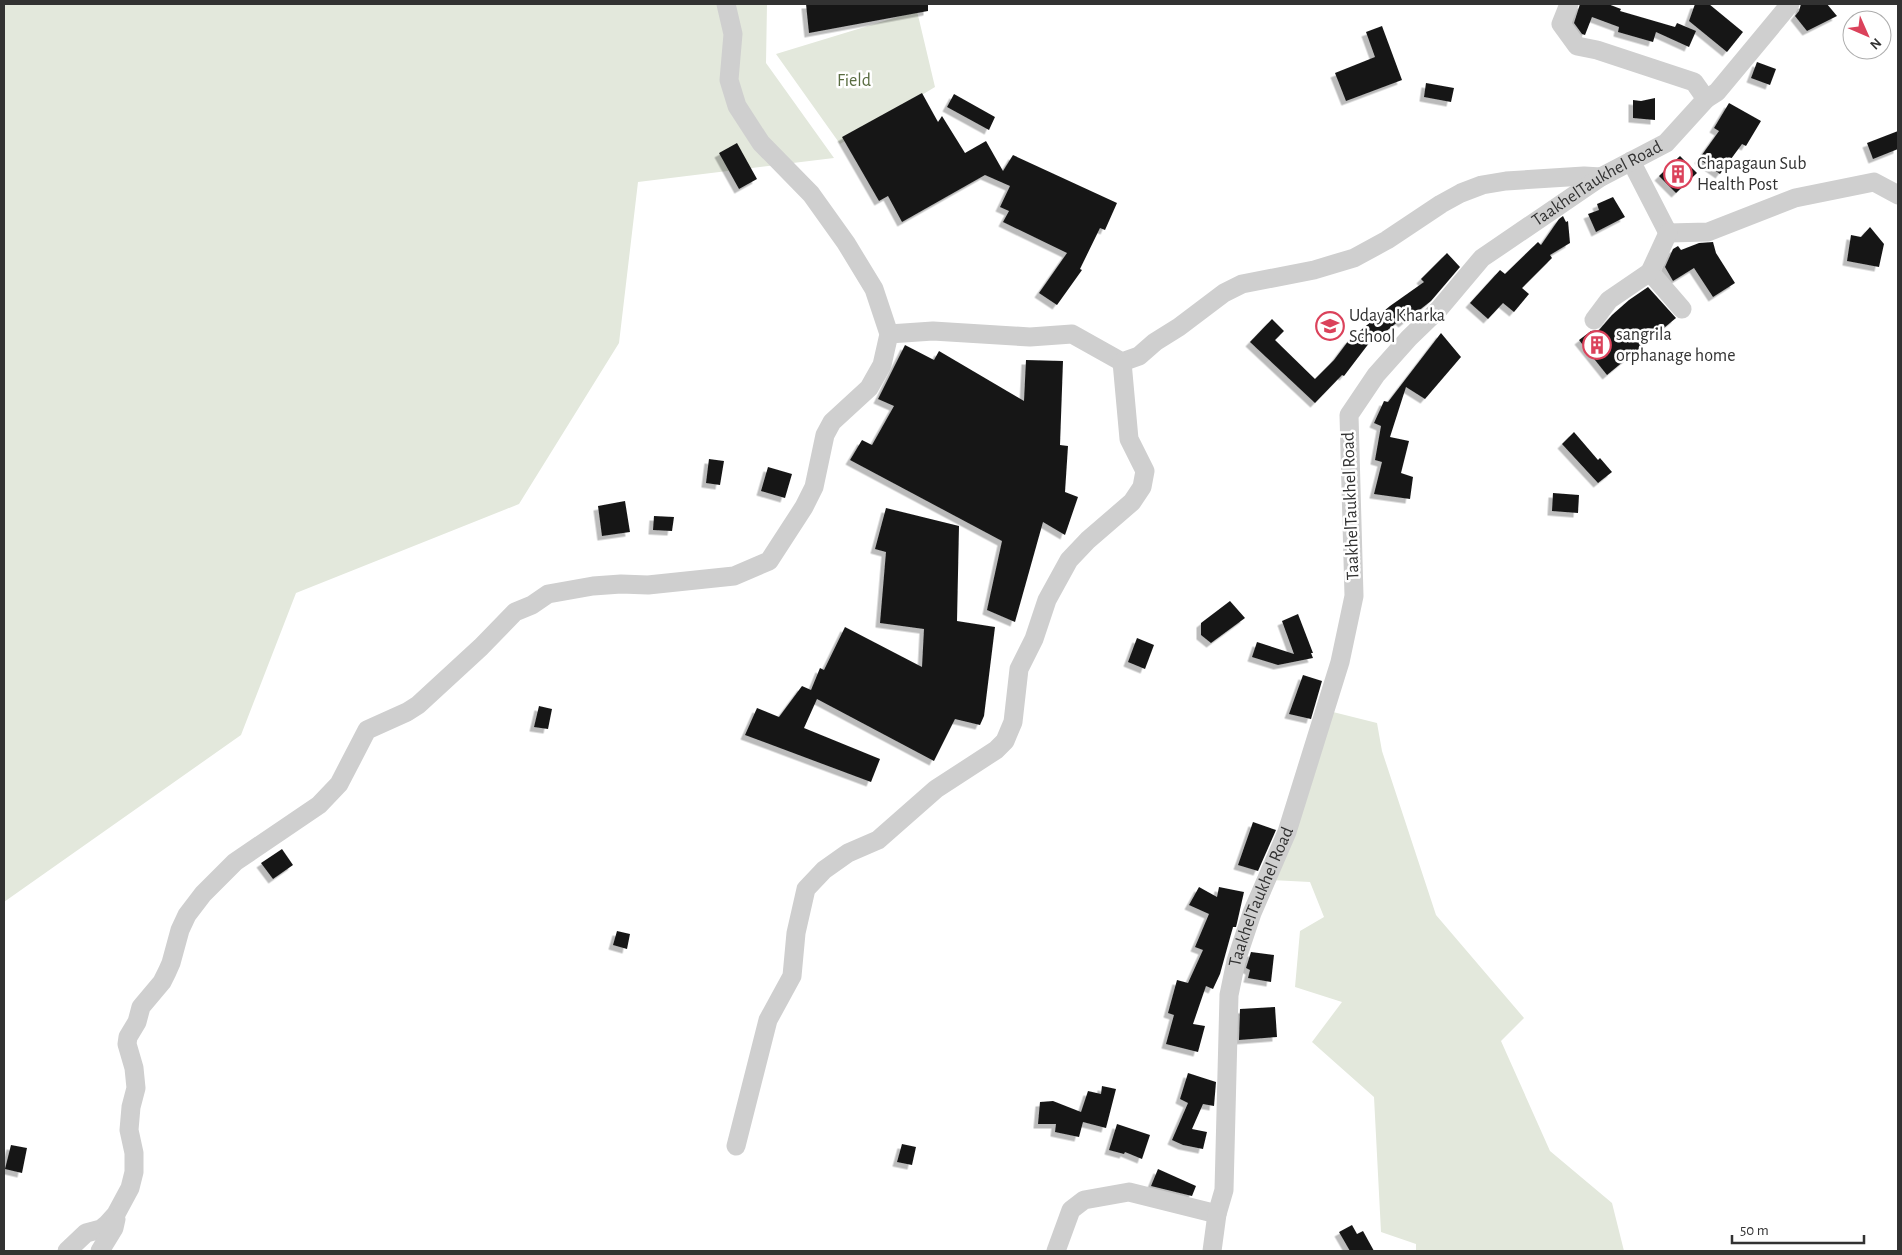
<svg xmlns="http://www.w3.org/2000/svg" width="1902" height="1255" viewBox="0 0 1902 1255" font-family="'Alegreya Sans',sans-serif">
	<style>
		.green { fill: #e3e8dc }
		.building { fill: #191919; filter: url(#shadow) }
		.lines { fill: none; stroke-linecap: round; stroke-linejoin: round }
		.street { stroke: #cfcfcf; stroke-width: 19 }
		.labels { text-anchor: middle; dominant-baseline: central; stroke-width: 5; stroke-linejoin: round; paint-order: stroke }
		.park-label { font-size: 18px; fill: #596c41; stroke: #fff }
		.poi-label { font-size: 18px; fill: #323232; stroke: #fff; text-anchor: start }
		.street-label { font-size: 18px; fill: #323232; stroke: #fff }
	</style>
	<defs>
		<filter id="shadow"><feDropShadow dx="-4.5" dy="4.5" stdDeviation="0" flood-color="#0004"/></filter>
	</defs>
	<rect width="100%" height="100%" fill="#fff"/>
	<!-- green -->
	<path class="green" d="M4 4H767L766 63 834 158 638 182 619 343 519 504 296 593 241 735 4 902Z
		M917 11 935 87 840 144 776 54Z
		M1329 711 1377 723 1382 751 1436 915 1524 1018 1501 1041 1550 1151 1612 1203 1624 1251H1416V1244L1381 1232 1374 1097 1312 1042 1342 1002 1295 987 1300 931 1324 917 1310 882 1271 880Z"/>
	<!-- building -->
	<path class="building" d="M806 4H928V11L809 33Z
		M1580 4H1608L1621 9 1620 11 1675 27 1677 23 1696 31 1689 47 1656 32 1653 42 1618 32 1619 27 1592 17 1585 35 1582 34 1574 23Z
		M1695 4H1709L1743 32 1727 52 1689 21Z
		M1801 4H1827L1837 16 1807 31 1795 16 1799 11Z
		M1382 26 1402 80 1346 101 1335 73 1375 57 1366 32Z
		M1757 62 1776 69 1770 85 1751 78Z
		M1426 83 1454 88 1451 102 1424 97Z
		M922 93 938 122 942 116 965 153 986 141 1003 171 1013 155 1117 203 1105 230 1100 228 1080 269 1082 270 1057 305 1039 293 1067 253 1003 222 1009 211 1000 207 1010 186 985 175 902 222 888 196 879 201 842 137Z
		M954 94 995 117 989 130 947 107Z
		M1655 98V120L1633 118V100L1641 101Z
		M1729 103 1761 121 1746 146 1742 144 1720 174 1699 159 1719 131 1714 128Z
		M1898 131V149L1873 159 1867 143Z
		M737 143 757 179 739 189 719 153Z
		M1680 156 1697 173 1676 193 1659 176Z
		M1613 197 1625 217 1596 232 1588 214 1599 210 1597 204Z
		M1563 216 1566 222 1568 221 1570 243 1550 255 1552 258 1522 288 1529 294 1514 312 1503 303 1488 319 1470 303 1500 270 1505 274 1538 242 1541 245 1559 219Z
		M1870 227 1884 244 1879 267 1847 261 1851 235 1861 237Z
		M1713 242 1716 253 1735 283 1713 297 1694 268 1673 281 1665 267 1673 249 1678 246 1681 250 1699 243Z
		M1447 253 1460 267 1431 301 1403 323 1400 320 1379 337 1376 334 1344 376 1342 375 1315 403 1250 342 1272 319 1284 331 1275 340 1315 379 1334 360 1349 340 1390 306 1424 282 1421 279Z
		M1648 287 1676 318 1607 375 1579 340 1591 331 1599 330 1612 315 1629 300Z
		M1441 333 1461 357 1425 399 1406 387 1390 437 1409 441 1401 473 1413 477 1410 499 1374 494 1382 462 1375 460 1381 426 1374 423 1384 401 1388 402Z
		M905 345 934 360 939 351 1024 401 1026 360 1063 361 1060 445 1068 446 1065 492 1078 497 1065 535 1043 522 1015 622 987 610 1002 541 850 460 862 440 872 445 894 406 878 399Z
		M1574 432 1598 460 1600 458 1612 472 1598 483 1562 444Z
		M709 459 724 461 720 485 706 483Z
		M768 467 792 474 785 498 761 491Z
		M1553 493 1579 495 1578 513 1552 511Z
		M625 501 630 532 602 536 598 506Z
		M886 508 959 526 957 621 995 627 984 716 980 725 955 719 934 761 817 699 804 728 880 759 871 782 745 735 757 708 779 717 802 686 811 690 820 668 824 670 845 627 922 667 924 629 880 623 886 552 875 549Z
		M654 516 674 517 672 531 653 530Z
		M1230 601 1245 618 1211 643 1201 635V623Z
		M1298 614 1313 653H1311L1313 658 1278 665 1252 657 1257 642 1294 654 1282 621Z
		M1137 638 1154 645 1145 669 1128 662Z
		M1303 675 1322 681 1311 719 1289 714Z
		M539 706 552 709 548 729 534 727Z
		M1253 822 1276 830 1258 871 1238 865Z
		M282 849 293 865 273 879 261 863Z
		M1199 887 1217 897 1219 887 1244 892 1237 923 1236 927H1233L1220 974 1213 989 1206 986 1193 1024 1205 1026 1198 1052 1166 1044 1174 1015 1168 1013 1177 980 1188 983 1203 950 1195 947 1209 914 1189 905Z
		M617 931 630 934 627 949 613 945Z
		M1251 952 1274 955 1271 982 1248 978 1250 970 1246 968Z
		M1275 1007 1277 1037 1239 1040 1240 1009Z
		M1188 1073 1216 1082 1214 1106 1203 1104 1192 1129 1207 1132 1203 1149 1183 1145 1172 1140 1188 1103 1180 1099Z
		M1102 1086 1116 1089 1106 1128 1083 1122 1079 1137 1055 1132 1056 1124H1038L1040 1102 1053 1101 1081 1112 1088 1091 1101 1094Z
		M1117 1124 1150 1135 1142 1159 1125 1152 1124 1154 1109 1150Z
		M902 1144 916 1147 912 1165 897 1162Z
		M11 1145 27 1148 22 1173 5 1169Z
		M1158 1169 1196 1186 1192 1196 1151 1186Z
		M1352 1225 1357 1234 1363 1231 1374 1251H1350L1339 1232Z"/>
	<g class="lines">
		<!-- street -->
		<g class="street">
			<path d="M1706 99 1717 92 1790 4"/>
			<path d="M1631 161 1668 233 1708 232 1795 198 1874 182 1898 195"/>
			<path d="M1668 233 1650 272 1682 309"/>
			<path d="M1594 320 1609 300 1650 272"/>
			<path d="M889 334 933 331 1030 337 1072 334 1122 362 1139 356 1155 342 1179 327 1224 293 1242 284 1314 270 1354 258 1387 240 1441 204 1461 193 1482 185 1506 181 1584 176 1601 177"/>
			<path d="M736 1146 768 1020 792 976 796 933 806 889 824 870 848 853 878 840 936 789 996 750 1005 741 1013 722 1019 669 1034 639 1047 600 1069 560 1088 540 1132 502 1142 487 1145 471 1129 439 1122 362"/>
			<path d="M67 1251 86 1233 101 1229 107 1224 116 1214 130 1188 134 1172V1153L129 1130 131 1107 136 1088 134 1068 127 1044 128 1037 137 1022 141 1007 162 982 167 972 171 963 180 930 187 915 203 894 235 862 319 805 339 784 367 730 407 712 418 705 481 647 515 612 532 605 548 594 593 586 621 584 648 585 734 576 769 561 804 507 814 487 825 435 832 422 869 388 882 365 889 334 874 289 846 243 811 194 761 143 737 106 729 80 733 34 726 4"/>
			<path d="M100 1251 114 1228 116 1219"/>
			<path d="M1056 1251 1071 1210 1084 1200 1129 1192 1217 1214"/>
			<path id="s1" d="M1212 1251 1217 1214 1224 1190 1229 995 1236 961 1252 913 1287 832 1340 662 1354 596 1349 415 1376 375 1409 338 1439 309 1482 258 1601 177 1666 143 1706 99 1694 82 1597 50 1577 46 1561 24 1569 4"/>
		</g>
	</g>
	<!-- icons -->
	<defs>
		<symbol id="building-ring" viewBox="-11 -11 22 22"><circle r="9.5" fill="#fff" stroke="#db425b" stroke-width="1.5"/><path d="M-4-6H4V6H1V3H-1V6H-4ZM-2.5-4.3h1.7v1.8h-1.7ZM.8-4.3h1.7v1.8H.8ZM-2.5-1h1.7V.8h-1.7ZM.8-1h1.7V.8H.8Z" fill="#db425b"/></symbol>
		<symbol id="school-ring" viewBox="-11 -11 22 22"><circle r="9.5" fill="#fff" stroke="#db425b" stroke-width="1.5"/><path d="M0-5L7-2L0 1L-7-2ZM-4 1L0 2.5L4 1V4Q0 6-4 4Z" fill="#db425b"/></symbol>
	</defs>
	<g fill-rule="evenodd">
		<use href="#building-ring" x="1662" y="158" width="32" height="32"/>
		<use href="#school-ring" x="1314" y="310" width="32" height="32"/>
		<use href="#building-ring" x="1581" y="329" width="32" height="32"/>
	</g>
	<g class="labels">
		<!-- park labels -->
		<g class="park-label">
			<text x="854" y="81">Field</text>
		</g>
		<!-- poi labels -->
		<g class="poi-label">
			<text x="1697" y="164">Chapagaun Sub<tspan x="1697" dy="21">Health Post</tspan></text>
			<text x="1349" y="316">Udaya Kharka<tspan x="1349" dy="21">School</tspan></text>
			<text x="1616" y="335">sangrila<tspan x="1616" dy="21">orphanage home</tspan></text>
		</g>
		<!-- street labels -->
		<g class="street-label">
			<text stroke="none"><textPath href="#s1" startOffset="1201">TaakhelTaukhel Road</textPath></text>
			<text transform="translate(1351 506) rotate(-92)">TaakhelTaukhel Road</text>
			<text stroke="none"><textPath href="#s1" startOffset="361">TaakhelTaukhel Road</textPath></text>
		</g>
	</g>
	<!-- border -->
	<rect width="1902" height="1255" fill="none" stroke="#323232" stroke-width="10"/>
	<!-- north arrow -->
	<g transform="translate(1867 35) rotate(135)"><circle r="24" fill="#ffffff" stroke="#adadad"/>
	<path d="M0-4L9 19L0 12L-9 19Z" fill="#db425b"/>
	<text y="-8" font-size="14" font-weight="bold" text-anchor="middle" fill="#323232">N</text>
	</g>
	<!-- scale -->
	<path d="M1732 1235v8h132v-8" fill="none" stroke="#323232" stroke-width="2.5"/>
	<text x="1740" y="1235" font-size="15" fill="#323232" stroke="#ffffff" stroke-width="4" paint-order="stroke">50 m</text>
</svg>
